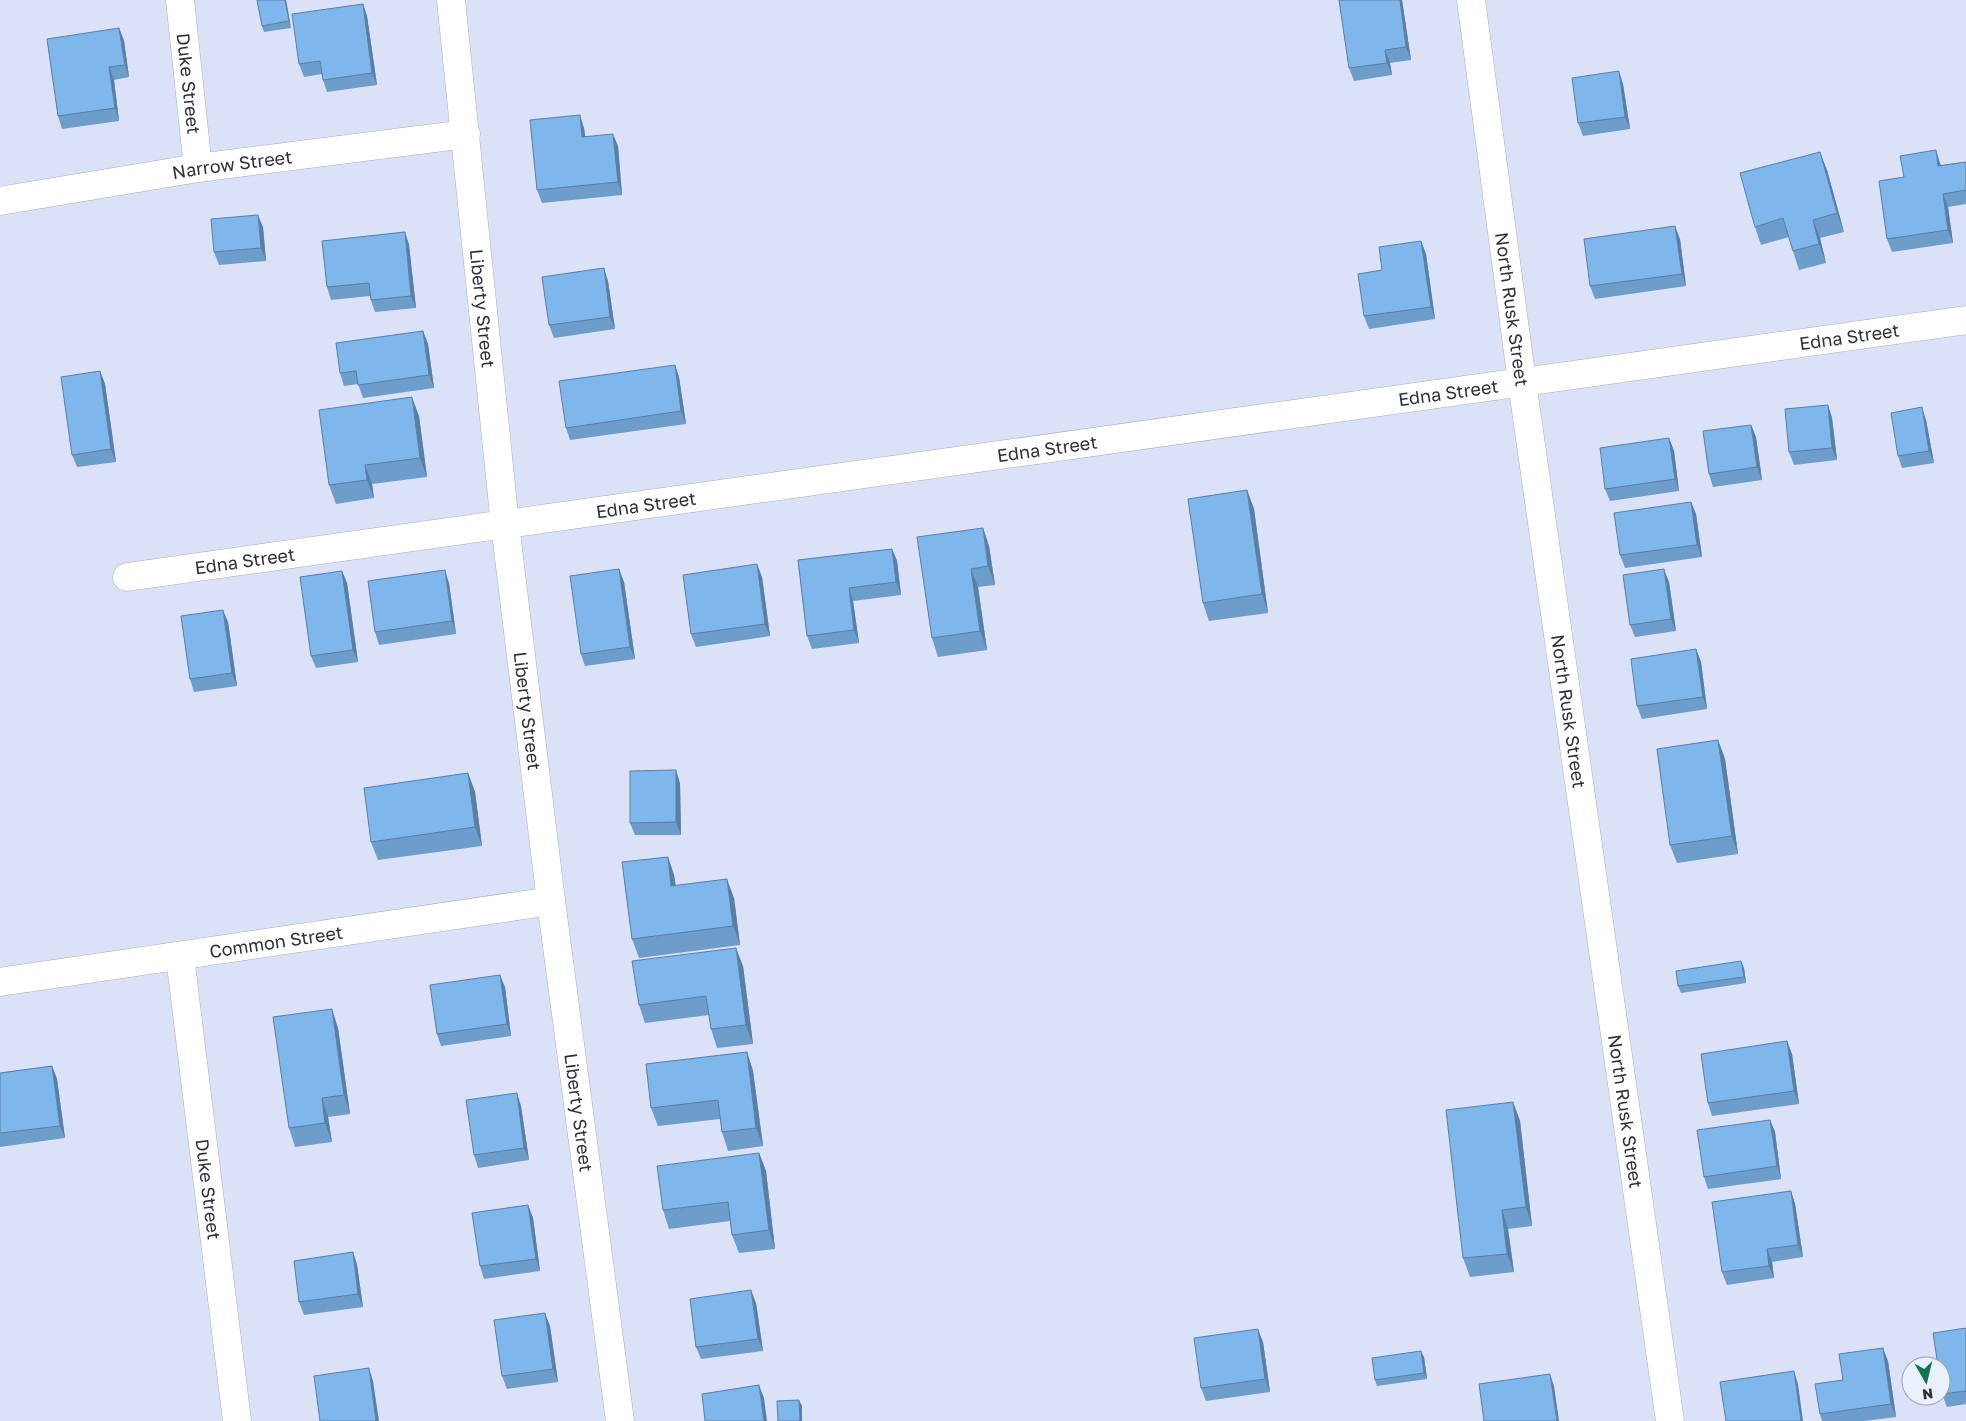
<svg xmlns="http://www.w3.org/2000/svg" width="1966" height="1421" viewBox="0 0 1966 1421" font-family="'Golos Text',sans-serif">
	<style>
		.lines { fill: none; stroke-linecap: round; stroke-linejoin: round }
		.minor-casing { stroke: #a8afc3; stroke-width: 29 }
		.minor { stroke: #fff; stroke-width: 28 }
		.wall { fill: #6d9dca }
		.shaded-wall { fill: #597fa4 }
		.building { fill: #7fb6eb; stroke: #597fa4 }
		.labels { text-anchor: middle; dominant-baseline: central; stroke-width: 5; stroke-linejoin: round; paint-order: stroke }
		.street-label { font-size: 18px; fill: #2e3039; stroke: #ebf0fd }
	</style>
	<rect width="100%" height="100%" fill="#dbe2f8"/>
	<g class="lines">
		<defs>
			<g id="minor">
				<path id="s1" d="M180 0 198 168"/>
				<path id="s2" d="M451 0 505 525 551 901 620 1421"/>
				<path id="s3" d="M1471 0 1522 382 1670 1421"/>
				<path id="s4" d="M0 201 198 168 466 134"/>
				<path id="s5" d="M127 577 1966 320"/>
				<path id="s6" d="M180 957 237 1421"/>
				<path id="s7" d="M0 982 551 901"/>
			</g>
		</defs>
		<!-- minor casing -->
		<use href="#minor" class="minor-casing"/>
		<!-- minor -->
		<use href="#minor" class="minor"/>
	</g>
	<!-- wall -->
	<path class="wall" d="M286 0 291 28 264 32 262 26Z
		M1339 0H1402L1411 60 1390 63 1392 75 1354 81 1349 68Z
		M363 4 367 16 377 85 327 92 323 80 322 74 304 77 299 64Z
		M119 28 124 41 129 77 114 80 119 121 62 129 58 116Z
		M1623 84 1630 129 1583 136 1578 123Z
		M584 128 585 137 618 146 622 195 542 203 537 190Z
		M1966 162V204L1948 207 1953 243 1892 252 1887 239 1904 177 1940 163 1941 165Z
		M1827 170 1844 232 1820 238 1826 263 1799 270 1793 251 1789 237 1761 245 1755 227Z
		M263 227 266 261 219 265 214 252Z
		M405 232 409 245 416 308 375 312 371 300 370 296 331 300 327 287Z
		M1680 239 1686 286 1595 299 1590 286Z
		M1421 241 1426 254 1435 319 1369 329 1364 316 1382 270Z
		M608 281 615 329 554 338 549 325Z
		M423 331 428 344 434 388 363 398 358 384 344 386 340 373Z
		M675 365 679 377 686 424 570 440 566 428Z
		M100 371 105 384 116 462 77 467 72 455Z
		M1828 405 1832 418 1837 460 1794 465 1789 452Z
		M419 416 427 477 372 484 374 498 336 504 329 485Z
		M1926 420 1934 463 1902 468 1898 456Z
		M1751 425 1756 437 1762 480 1713 487 1709 474Z
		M1669 438 1674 451 1679 491 1610 501 1605 489Z
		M1247 490 1254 509 1268 613 1209 621 1203 603Z
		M1691 502 1696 514 1702 557 1625 568 1620 555Z
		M983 528 989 546 995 585 978 587 987 650 938 657 932 638Z
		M892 549 897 561 901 595 853 601 859 643 812 649 807 636 798 560Z
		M619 569 624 582 635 659 585 666 581 654Z
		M342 571 347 583 358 662 316 668 311 656Z
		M762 577 770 636 696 647 691 634Z
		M1669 582 1676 631 1635 637 1630 625Z
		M449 583 456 634 379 645 375 632Z
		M228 622 237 686 194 692 190 679Z
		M1696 649 1701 662 1707 709 1642 719 1637 706Z
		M1718 740 1725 759 1738 854 1677 863 1670 845Z
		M468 773 475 792 482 846 378 860 371 842Z
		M680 783 681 835H635L630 823Z
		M668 857 674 875 676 886 734 898 740 945 639 958 632 939Z
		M743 966 753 1044 717 1048 711 1029 709 1015 645 1023 639 1005Z
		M1744 968 1746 983 1681 993 1678 986Z
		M505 987 511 1036 441 1046 437 1034Z
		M338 1028 350 1114 328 1117 332 1142 295 1147 289 1128Z
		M1787 1041 1792 1054 1799 1104 1712 1116 1708 1103Z
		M747 1052 753 1071 763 1146 728 1151 722 1132 720 1119 658 1126 651 1108Z
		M52 1066 57 1079 65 1138 0 1147V1073Z
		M1513 1102 1520 1121 1532 1226 1508 1229 1514 1272 1470 1277 1463 1258Z
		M521 1106 529 1160 478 1168 474 1155Z
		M1770 1120 1775 1132 1781 1179 1708 1189 1704 1177Z
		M759 1153 766 1171 775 1249 739 1253 732 1235 730 1221 669 1229 663 1210Z
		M1791 1191 1795 1204 1803 1257 1772 1262 1774 1278 1727 1285 1722 1272Z
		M528 1205 533 1218 540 1271 484 1279 480 1266Z
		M353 1252 357 1265 363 1307 304 1315 299 1302Z
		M756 1303 763 1351 701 1359 696 1347Z
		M550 1326 558 1382 507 1389 502 1376Z
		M1966 1328V1404L1947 1407 1942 1394Z
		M1263 1342 1270 1392 1206 1401 1201 1388Z
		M1424 1357 1427 1379 1377 1386 1375 1380Z
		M1888 1361 1896 1417 1865 1421H1822L1820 1414 1843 1380Z"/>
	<!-- shaded-wall -->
	<path class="shaded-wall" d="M285 0H286L291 28 289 21Z
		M1400 0H1402L1411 60 1406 47Z
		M363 4 367 16 377 85 372 73Z
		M119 28 124 41 129 77 125 65Z
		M1385 50 1390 63 1392 75 1387 63Z
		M109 67 114 80 119 121 115 108Z
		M1619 71 1623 84 1630 129 1625 117Z
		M580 115 584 128 587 150 582 137Z
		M613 134 618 146 622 195 618 182Z
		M1936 150 1940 163 1943 178 1938 166Z
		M1820 152 1827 170 1844 232 1837 213Z
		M1943 194 1948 207 1953 243 1948 230Z
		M258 215 263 227 266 261 261 248Z
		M1813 220 1820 238 1826 263 1819 244Z
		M1675 226 1680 239 1686 286 1682 274Z
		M405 232 409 245 416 308 411 296Z
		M1421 241 1426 254 1435 319 1431 307Z
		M604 268 608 281 615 329 610 317Z
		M423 331 428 344 434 388 429 375Z
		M675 365 679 377 686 424 681 411Z
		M100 371 105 384 116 462 111 449Z
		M412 397 419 416 427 477 420 458Z
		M1828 405 1832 418 1837 460 1832 448Z
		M1922 407 1926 420 1934 463 1929 451Z
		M1751 425 1756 437 1762 480 1757 467Z
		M1669 438 1674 451 1679 491 1675 479Z
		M365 465 372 484 374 498 367 480Z
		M1247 490 1254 509 1268 613 1262 594Z
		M1691 502 1696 514 1702 557 1697 545Z
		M983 528 989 546 995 585 988 566Z
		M892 549 897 561 901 595 896 582Z
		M757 564 762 577 770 636 765 624Z
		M619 569 624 582 635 659 630 647Z
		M971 569 978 587 987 650 980 631Z
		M1664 569 1669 582 1676 631 1671 619Z
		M445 570 449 583 456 634 452 621Z
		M342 571 347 583 358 662 353 650Z
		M849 588 853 601 859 643 854 630Z
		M223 610 228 622 237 686 232 673Z
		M1696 649 1701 662 1707 709 1703 697Z
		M1718 740 1725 759 1738 854 1732 836Z
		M676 770 680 783 681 835 676 822Z
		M468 773 475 792 482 846 475 827Z
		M668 857 674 875 678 905 671 886Z
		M727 879 734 898 740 945 733 926Z
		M736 948 743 966 753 1044 746 1025Z
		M1741 961 1744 968 1746 983 1744 977Z
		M500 975 505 987 511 1036 507 1024Z
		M332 1009 338 1028 350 1114 344 1095Z
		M1787 1041 1792 1054 1799 1104 1794 1091Z
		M747 1052 753 1071 763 1146 756 1128Z
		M52 1066 57 1079 65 1138 60 1126Z
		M517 1093 521 1106 529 1160 524 1148Z
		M322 1098 328 1117 332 1142 325 1123Z
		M1513 1102 1520 1121 1532 1226 1526 1207Z
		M1770 1120 1775 1132 1781 1179 1777 1166Z
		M759 1153 766 1171 775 1249 769 1230Z
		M1791 1191 1795 1204 1803 1257 1798 1245Z
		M528 1205 533 1218 540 1271 536 1259Z
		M1502 1210 1508 1229 1514 1272 1507 1254Z
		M1767 1249 1772 1262 1774 1278 1769 1266Z
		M353 1252 357 1265 363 1307 358 1294Z
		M751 1290 756 1303 763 1351 758 1339Z
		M545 1313 550 1326 558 1382 553 1369Z
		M1258 1329 1263 1342 1270 1392 1265 1379Z
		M1883 1348 1888 1361 1896 1417 1891 1404Z
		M1421 1351 1424 1357 1427 1379 1424 1373Z
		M369 1368 373 1381 379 1421H376Z
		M1794 1371 1798 1384 1803 1421H1801Z
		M1550 1374 1554 1386 1559 1421H1557Z
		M759 1385 764 1398 767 1421H764Z
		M799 1400 802 1406V1421H800Z"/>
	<!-- building -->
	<path class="building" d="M257 0H285L289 21 262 26Z
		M1339 0H1400L1406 47 1385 50 1387 63 1349 68Z
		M363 4 372 73 323 80 320 61 299 64 292 14Z
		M119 28 125 65 109 67 115 108 58 116 47 39Z
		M1619 71 1625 117 1578 123 1572 78Z
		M580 115 582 137 613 134 618 182 537 190 530 120Z
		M1936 150 1938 166 1966 162V190L1943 194 1948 230 1887 239 1879 181 1904 177 1900 156Z
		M1820 152 1837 213 1813 220 1819 244 1793 251 1783 218 1755 227 1740 173Z
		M258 215 261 248 214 252 211 219Z
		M1675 226 1682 274 1590 286 1584 239Z
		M405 232 411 296 371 300 369 283 327 287 322 241Z
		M1421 241 1431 307 1364 316 1358 274 1382 270 1379 247Z
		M604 268 610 317 549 325 542 277Z
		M423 331 429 375 358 385 356 371 340 373 336 343Z
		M675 365 681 411 566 428 559 381Z
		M100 371 111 449 72 455 61 377Z
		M412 397 420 458 365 465 367 480 329 485 319 410Z
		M1828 405 1832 448 1789 452 1785 409Z
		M1922 407 1929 451 1898 456 1891 413Z
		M1751 425 1757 467 1709 474 1703 431Z
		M1669 438 1675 479 1605 489 1600 448Z
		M1247 490 1262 594 1203 603 1188 499Z
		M1691 502 1697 545 1620 555 1614 513Z
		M983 528 988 566 971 569 980 631 932 638 917 537Z
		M892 549 896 582 849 588 854 630 807 636 798 560Z
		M757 564 765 624 691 634 683 575Z
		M619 569 630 647 581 654 570 576Z
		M1664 569 1671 619 1630 625 1623 575Z
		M445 570 452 621 375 632 368 581Z
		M342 571 353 650 311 656 300 577Z
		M223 610 232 673 190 679 181 616Z
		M1696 649 1703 697 1637 706 1631 659Z
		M1718 740 1732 836 1670 845 1657 749Z
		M676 770V822L630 823V771Z
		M468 773 475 827 371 842 364 788Z
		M668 857 671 886 727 879 733 926 632 939 622 862Z
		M736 948 746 1025 711 1029 706 996 639 1005 632 961Z
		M1741 961 1744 977 1678 986 1676 971Z
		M500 975 507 1024 437 1034 430 985Z
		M332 1009 344 1095 322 1098 325 1123 289 1128 273 1017Z
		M1787 1041 1794 1091 1708 1103 1701 1054Z
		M747 1052 756 1128 722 1132 718 1100 651 1108 646 1064Z
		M52 1066 60 1126 0 1133V1073Z
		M517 1093 524 1148 474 1155 466 1100Z
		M1513 1102 1526 1207 1502 1210 1507 1254 1463 1258 1446 1110Z
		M1770 1120 1777 1166 1704 1177 1697 1130Z
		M759 1153 769 1230 732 1235 728 1202 663 1210 657 1166Z
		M1791 1191 1798 1245 1767 1249 1769 1266 1722 1272 1712 1202Z
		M528 1205 536 1259 480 1266 472 1213Z
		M353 1252 358 1294 299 1302 294 1261Z
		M751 1290 758 1339 696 1347 690 1299Z
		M545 1313 553 1369 502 1376 494 1320Z
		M1966 1328V1391L1942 1394 1941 1387V1366H1938L1933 1333Z
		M1258 1329 1265 1379 1201 1388 1194 1338Z
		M1883 1348 1891 1404 1820 1414 1815 1384 1843 1380 1839 1354Z
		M1421 1351 1424 1373 1375 1380 1372 1358Z
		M369 1368 376 1421H320L314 1376Z
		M1794 1371 1801 1421H1726L1720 1382Z
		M1550 1374 1557 1421H1484L1479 1384Z
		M759 1385 764 1421H705L702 1394Z
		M799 1400 800 1421H778L777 1401Z"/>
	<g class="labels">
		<!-- street labels -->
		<g class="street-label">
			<text stroke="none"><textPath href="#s1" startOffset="84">Duke Street</textPath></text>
			<text stroke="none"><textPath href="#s4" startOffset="235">Narrow Street</textPath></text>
			<text stroke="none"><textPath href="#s2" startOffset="310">Liberty Street</textPath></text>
			<text stroke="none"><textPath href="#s3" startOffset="312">North Rusk Street</textPath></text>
			<text stroke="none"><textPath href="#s5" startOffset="1739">Edna Street</textPath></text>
			<text stroke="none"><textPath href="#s5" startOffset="1334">Edna Street</textPath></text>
			<text stroke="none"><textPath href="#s5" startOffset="929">Edna Street</textPath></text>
			<text stroke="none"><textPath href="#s5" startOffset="524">Edna Street</textPath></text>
			<text stroke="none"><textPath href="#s5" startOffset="119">Edna Street</textPath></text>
			<text stroke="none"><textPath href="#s2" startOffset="715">Liberty Street</textPath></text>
			<text stroke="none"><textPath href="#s3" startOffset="718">North Rusk Street</textPath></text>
			<text stroke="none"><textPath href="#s7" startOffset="279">Common Street</textPath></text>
			<text stroke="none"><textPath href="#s3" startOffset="1122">North Rusk Street</textPath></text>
			<text stroke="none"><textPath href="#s2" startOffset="1120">Liberty Street</textPath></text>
			<text stroke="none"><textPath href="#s6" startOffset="234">Duke Street</textPath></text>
		</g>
	</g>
	<!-- north arrow -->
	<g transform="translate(1926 1381) rotate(172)"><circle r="24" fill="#ebf0fd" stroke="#9fa3af"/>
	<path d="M0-4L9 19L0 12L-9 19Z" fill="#0d754d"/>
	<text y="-8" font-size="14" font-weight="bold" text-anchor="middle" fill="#2e3039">N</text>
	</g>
</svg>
